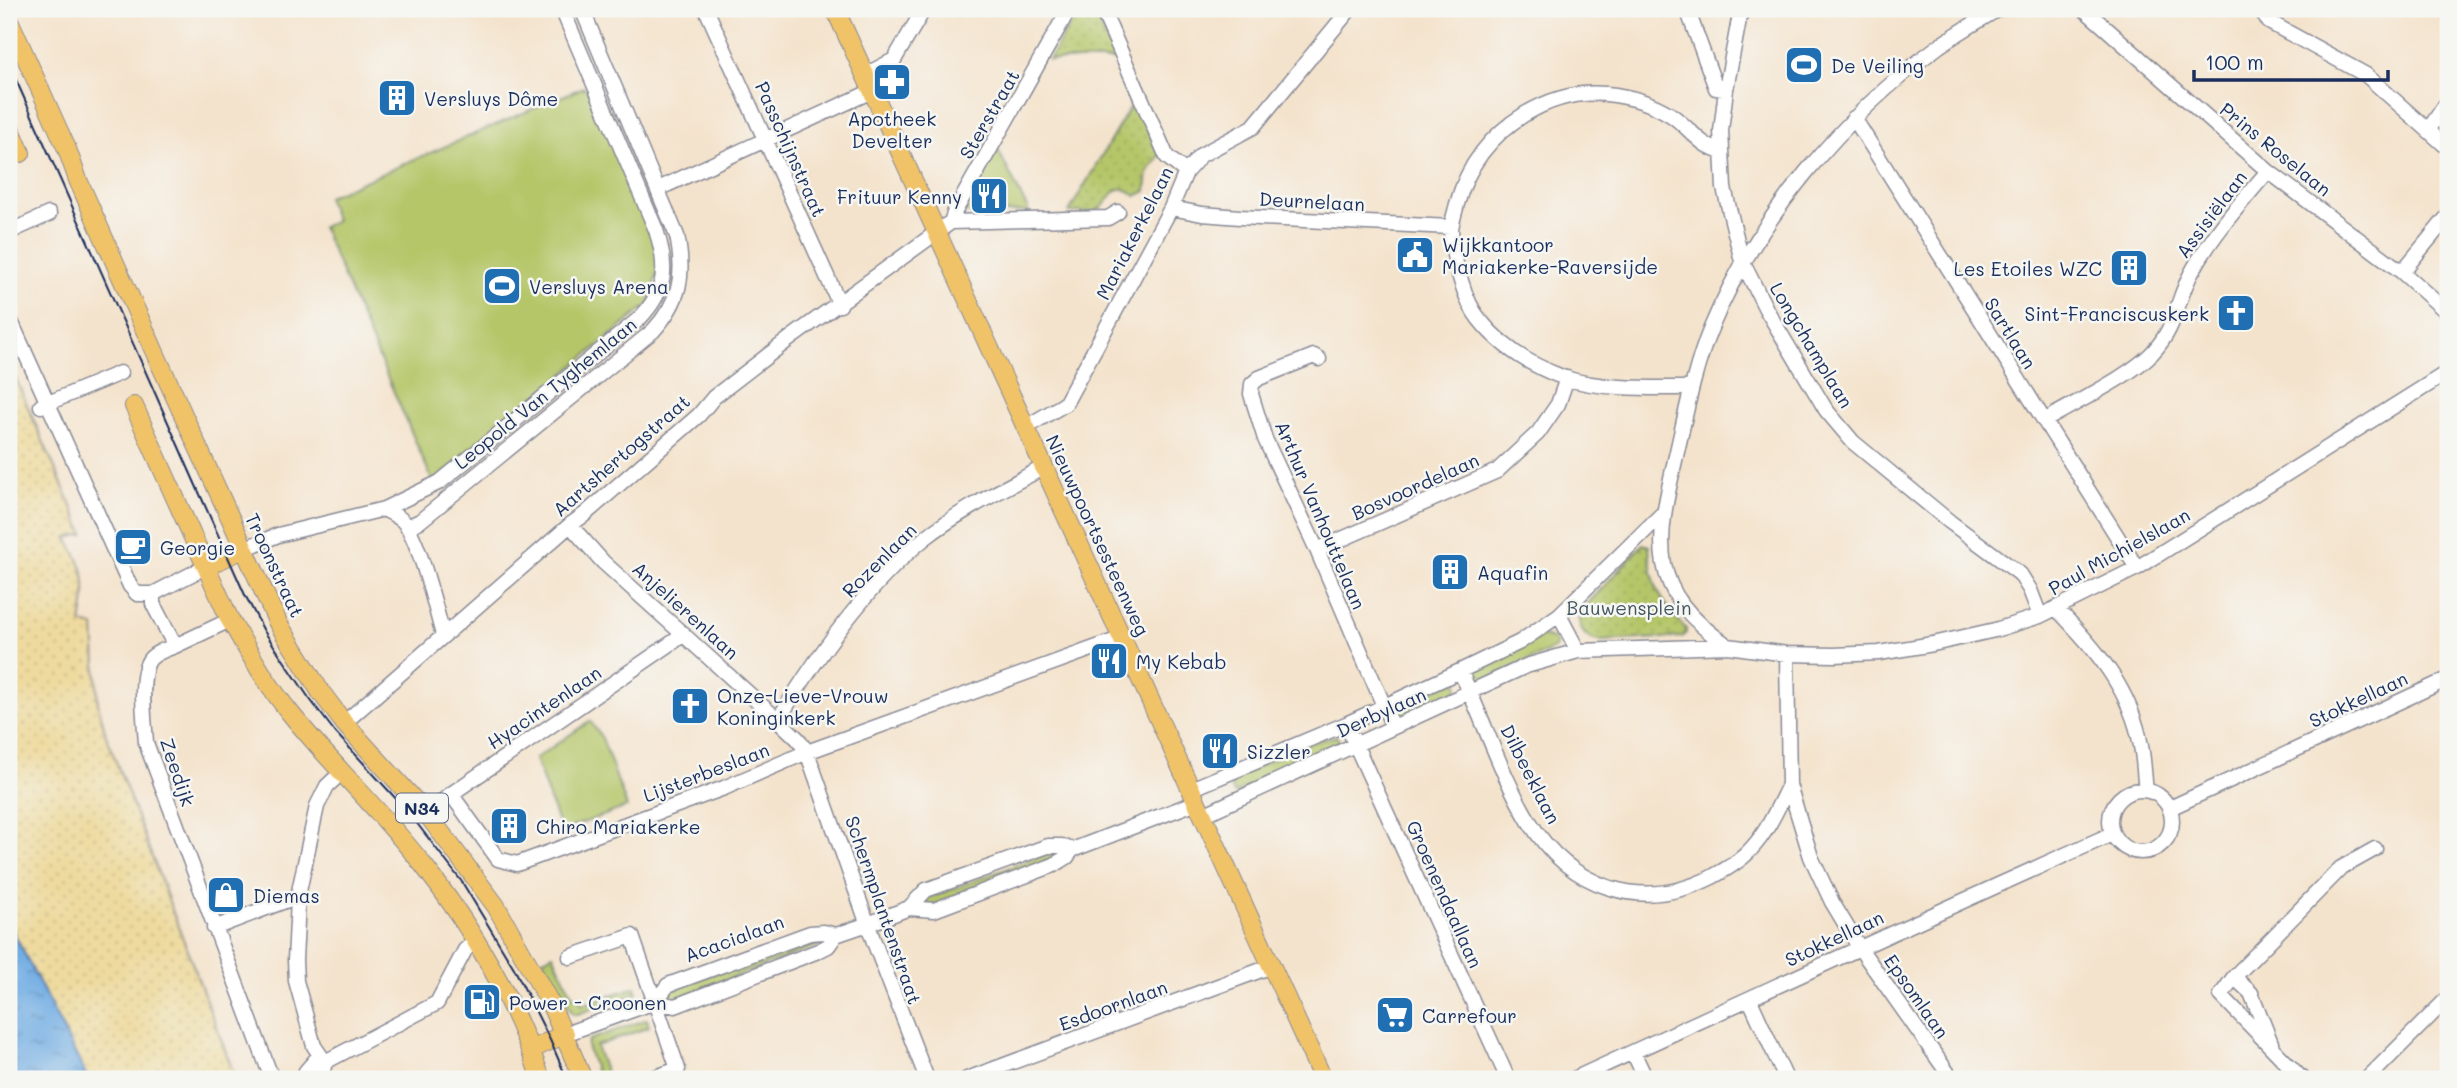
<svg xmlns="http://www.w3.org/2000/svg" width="2457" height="1088" font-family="Mali,sans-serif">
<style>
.grass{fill:#b5c669;stroke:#687a64;stroke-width:2}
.sand{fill:url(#sand-dots);stroke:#84847e;stroke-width:2}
.park{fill:url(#park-dots);stroke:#687a64;stroke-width:2}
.water{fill:url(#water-ripples);stroke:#466ea0;stroke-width:2}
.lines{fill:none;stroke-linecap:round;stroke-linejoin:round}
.minor-casing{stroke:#888995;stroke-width:17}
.major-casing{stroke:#888995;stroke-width:20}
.minor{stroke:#fff;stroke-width:14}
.major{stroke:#f0c369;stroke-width:18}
.tram{stroke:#1b2f5e;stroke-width:2}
.labels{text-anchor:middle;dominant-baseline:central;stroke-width:5;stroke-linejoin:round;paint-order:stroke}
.shield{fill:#f6f6f2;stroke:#5d6b8a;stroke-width:2}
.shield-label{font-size:18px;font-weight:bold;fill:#1b2f5e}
.poi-label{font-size:19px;fill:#1b2f5e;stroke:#f6f6f2;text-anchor:start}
.street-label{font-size:19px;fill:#1b2f5e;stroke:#f6f6f2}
.park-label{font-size:19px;fill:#425561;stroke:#f6f6f2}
</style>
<defs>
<pattern id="sand-dots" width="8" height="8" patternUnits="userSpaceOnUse" patternTransform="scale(1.75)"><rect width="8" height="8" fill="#eeda9e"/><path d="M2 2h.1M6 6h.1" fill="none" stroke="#ccbb8a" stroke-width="1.8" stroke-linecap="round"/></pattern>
<pattern id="park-dots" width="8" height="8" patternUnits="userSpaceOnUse" patternTransform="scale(1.75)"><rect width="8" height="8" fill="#b5c669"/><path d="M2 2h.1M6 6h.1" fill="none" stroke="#9baa5d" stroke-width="1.8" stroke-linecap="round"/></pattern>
<pattern id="water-ripples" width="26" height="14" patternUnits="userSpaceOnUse" patternTransform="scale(1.75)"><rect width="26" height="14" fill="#72ade3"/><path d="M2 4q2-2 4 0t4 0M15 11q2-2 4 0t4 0" fill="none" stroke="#5d8dbb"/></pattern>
</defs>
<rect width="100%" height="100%" fill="#f6f6f2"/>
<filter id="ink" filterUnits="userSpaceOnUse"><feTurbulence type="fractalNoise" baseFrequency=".0143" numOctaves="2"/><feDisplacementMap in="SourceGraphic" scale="14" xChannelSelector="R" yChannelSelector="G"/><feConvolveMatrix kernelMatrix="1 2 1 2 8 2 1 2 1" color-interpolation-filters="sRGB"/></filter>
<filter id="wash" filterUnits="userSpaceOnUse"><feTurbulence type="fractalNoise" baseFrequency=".00686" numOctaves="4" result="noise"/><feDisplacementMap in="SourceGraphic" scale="28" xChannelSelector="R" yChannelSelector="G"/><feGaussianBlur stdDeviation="1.57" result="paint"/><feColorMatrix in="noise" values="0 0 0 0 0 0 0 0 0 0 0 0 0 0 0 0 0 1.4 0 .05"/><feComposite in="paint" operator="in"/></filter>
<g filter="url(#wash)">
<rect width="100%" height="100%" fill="#f4e3cc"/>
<!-- grass -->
<path class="grass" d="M584,87L595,95L661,259L649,304L433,482L322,227L336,221L327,197Z
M997,148L1029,212L963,213L962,211Z
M1543,636L1553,639L1557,644L1554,649L1481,682L1473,678L1475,668Z
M1454,680L1458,683V691L1403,717L1393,712V708Z
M590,721L602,738L627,807L561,831L535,759Z
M1336,736L1339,740L1338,747L1234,794L1229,779L1309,743Z
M1059,851L1062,855L931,906L920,901L1051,852Z
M821,938L824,939L822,944L673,1000L662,995L668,990L809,939Z
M553,954L573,997L579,996L582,1005L635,987L637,993L578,1014H573L543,959Z
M647,1019L649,1027L596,1046L608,1079H598L587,1046L589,1040Z"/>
<!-- sand -->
<path class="sand" d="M9,368L17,382L84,534L67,538C87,574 89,582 81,623L94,626L98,704L106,735L236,1079H88L9,923Z"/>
<!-- park -->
<path class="park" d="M1079,9H1092L1116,60H1049Z
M1134,100L1160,155L1148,172L1146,191L1136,196C1112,176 1112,203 1099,209C1090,214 1078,212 1069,212Z
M1643,544L1649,546C1651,586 1659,599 1686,629V633L1683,637L1600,641C1583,639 1577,627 1581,611Z"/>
<!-- water -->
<path class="water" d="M9,923L88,1079H9Z"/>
</g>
<g filter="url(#ink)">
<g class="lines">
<!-- minor casing -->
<g class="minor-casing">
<path id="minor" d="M706,9L840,305
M1102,9L1167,157L1186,172
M1687,9L1716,88L1726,89
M1741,9L1726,89L1721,131L1724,188L1742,261L1766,309L1826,410L1853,442L1950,522L2020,574L2030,590L2040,616
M2084,9L2268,171L2402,272L2448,313
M2260,9L2269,22L2366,75L2448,148
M865,75L894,60L924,9
M1854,118L2137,568
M2429,129L2448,101
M658,189L872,91
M1171,208L1202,214L1240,217L1451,227
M951,222L1108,218L1118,212
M9,232L49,214
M2402,272L2448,216
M9,317L130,586L137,594H153L207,566
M1319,359L1314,356L1259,378L1252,384L1251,394L1265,439L1317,550L1393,727
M1691,388C1653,388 1602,390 1565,378C1532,366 1501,347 1479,319C1471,309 1465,294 1461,281C1456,264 1451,248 1451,229C1452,221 1455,212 1457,204C1468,164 1491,135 1525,114C1550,99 1577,91 1606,94C1628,96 1652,103 1671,115C1689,127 1700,146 1721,152
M41,406L120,373
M2044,421C2074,403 2131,376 2153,352C2178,325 2176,299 2193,270C2213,234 2241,203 2268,171
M1026,427L1065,404L1171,208L1186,172L1201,155L1253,127L1350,9
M384,509L440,482L639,319C667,290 668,267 656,230L562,9
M1662,514L1559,615L1578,651L1728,646L1787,654L1834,655L1879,653L1933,644L1995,630L2040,616L2137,568L2448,372
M570,525L603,562L778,720L798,739L807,752L874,942L927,1079
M407,527L420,521L436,508L653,331C681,300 685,275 677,236L582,9
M243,549L278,535L384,509C390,513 398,516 403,521C419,538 436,610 443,635
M1317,550L1497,471L1538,433L1558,404L1567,378
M153,594V604L175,646C167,649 156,652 150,659C138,674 145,724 146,743L272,1079
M2057,609C2096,649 2131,690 2141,746C2144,761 2144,776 2146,790
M175,646L230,620
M1728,646C1646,590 1656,543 1676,456C1686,413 1694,369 1711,328C1757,218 1843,116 1939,46C1958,33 1978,21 1998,9
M1787,654L1789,785L1811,857L1832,902L1859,947L1952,1079
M1460,671C1484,720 1501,775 1529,821C1570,888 1641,913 1712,877C1725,870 1741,861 1751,849C1768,831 1778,807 1789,785
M778,720C817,656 867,585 925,538C961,510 1004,489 1044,467
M344,723L570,525L584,515L699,415L714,397L788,340L951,222L955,211L1069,9
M1352,737L1508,1079
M1191,789L1346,724L1460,671L1520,642L1559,615
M2110 821a31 31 0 1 1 62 0a31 31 0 1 1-62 0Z
M451,794L498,859L517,864L724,788L807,752L1122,638
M2170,808L2448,679
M427,814L451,794L676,640L683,633
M1203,815L1526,666L1578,651
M909,908L934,910L1054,865L1067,857L1072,850L1197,802
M214,928L298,896
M570,957L632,936L678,1069L650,1079
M2234,977L2251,993L2271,1043
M1750,1000L1786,1079
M655,1002L668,985L810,933L824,932L836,935L868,924L909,908L926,890L1048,846H1062L1072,850
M565,1034L655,1002L675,1006L818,951L828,946L836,935
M1633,1052L1646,1079
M325,1062L314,1046L296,981L295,960L297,921L298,896L317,806L327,786L342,772
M325,1062L437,1003L465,950L475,941
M303,1079L306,1071L319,1056
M321,1079L325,1062
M967,1079L1272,966
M1574,1079C1753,997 1932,914 2112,834
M2302,1079L2221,995L2234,977L2341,868L2375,849
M2367,1079L2448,998"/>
</g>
<!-- major casing -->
<g class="major-casing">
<path id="major" d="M835,9L1323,1079
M9,20L67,149L78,180L156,355L278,623L320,691L344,723L427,814L496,906L550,1003L583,1079
M9,125L21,153
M134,406L230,620C249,652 267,685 291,714C333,766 382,812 424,866C473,929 515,1003 541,1079
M207,566L243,549
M530,1050L565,1034"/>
</g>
<!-- minor -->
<use href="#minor" class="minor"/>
<!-- major -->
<use href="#major" class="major"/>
<!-- tram -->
<path class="tram" d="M9,64L198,490L245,595L264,631L309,698L335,732L409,813L462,882L514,968L550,1040L567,1079"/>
</g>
</g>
<!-- icons -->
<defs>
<g id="stadium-square" transform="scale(2.0125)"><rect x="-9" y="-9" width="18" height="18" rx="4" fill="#1f6fb2" stroke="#f6f6f2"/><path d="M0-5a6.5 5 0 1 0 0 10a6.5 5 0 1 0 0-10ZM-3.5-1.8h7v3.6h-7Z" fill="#fff"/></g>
<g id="pharmacy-square" transform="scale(2.0125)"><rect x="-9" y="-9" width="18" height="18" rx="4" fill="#1f6fb2" stroke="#f6f6f2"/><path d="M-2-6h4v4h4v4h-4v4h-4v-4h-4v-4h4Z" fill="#fff"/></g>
<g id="building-square" transform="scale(2.0125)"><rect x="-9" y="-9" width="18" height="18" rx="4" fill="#1f6fb2" stroke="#f6f6f2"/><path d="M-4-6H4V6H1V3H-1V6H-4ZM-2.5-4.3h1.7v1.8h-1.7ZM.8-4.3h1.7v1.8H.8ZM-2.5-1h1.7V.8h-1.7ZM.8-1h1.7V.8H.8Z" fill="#fff"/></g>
<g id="restaurant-square" transform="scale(2.0125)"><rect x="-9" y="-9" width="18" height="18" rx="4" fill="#1f6fb2" stroke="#f6f6f2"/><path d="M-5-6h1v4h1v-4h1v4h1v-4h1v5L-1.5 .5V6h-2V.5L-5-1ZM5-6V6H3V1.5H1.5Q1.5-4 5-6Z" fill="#fff"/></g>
<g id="civic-square" transform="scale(2.0125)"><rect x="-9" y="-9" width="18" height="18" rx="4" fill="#1f6fb2" stroke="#f6f6f2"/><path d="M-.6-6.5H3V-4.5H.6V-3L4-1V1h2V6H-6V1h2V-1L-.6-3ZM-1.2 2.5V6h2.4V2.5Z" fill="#fff"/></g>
<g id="church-square" transform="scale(2.0125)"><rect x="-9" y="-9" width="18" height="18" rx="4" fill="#1f6fb2" stroke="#f6f6f2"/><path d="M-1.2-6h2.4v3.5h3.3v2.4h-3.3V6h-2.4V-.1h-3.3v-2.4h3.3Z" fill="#fff"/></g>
<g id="cafe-square" transform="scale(2.0125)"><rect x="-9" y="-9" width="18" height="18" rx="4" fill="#1f6fb2" stroke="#f6f6f2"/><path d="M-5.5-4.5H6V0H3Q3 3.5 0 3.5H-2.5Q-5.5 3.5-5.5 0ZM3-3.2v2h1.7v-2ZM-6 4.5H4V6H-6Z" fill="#fff"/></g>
<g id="shop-square" transform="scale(2.0125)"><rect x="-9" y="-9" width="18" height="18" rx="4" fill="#1f6fb2" stroke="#f6f6f2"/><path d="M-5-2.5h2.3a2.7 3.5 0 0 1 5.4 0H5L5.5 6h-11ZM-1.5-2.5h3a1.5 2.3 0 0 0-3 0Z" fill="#fff"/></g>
<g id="fuel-square" transform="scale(2.0125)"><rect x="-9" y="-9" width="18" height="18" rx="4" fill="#1f6fb2" stroke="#f6f6f2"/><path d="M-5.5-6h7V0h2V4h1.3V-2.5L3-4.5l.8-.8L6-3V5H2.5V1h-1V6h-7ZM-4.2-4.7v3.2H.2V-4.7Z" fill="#fff"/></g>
<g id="supermarket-square" transform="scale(2.0125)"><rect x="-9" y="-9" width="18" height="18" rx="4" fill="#1f6fb2" stroke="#f6f6f2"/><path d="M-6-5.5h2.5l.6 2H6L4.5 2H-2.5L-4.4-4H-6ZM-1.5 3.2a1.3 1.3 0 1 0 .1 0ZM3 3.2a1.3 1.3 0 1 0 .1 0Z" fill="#fff"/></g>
</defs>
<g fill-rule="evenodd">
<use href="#stadium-square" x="1804" y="65"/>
<use href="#pharmacy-square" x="892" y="82"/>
<use href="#building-square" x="397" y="98"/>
<use href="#restaurant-square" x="989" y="196"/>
<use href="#civic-square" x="1415" y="255"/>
<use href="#building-square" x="2129" y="268"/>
<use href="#stadium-square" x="502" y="286"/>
<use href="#church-square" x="2236" y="313"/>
<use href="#cafe-square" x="133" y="547"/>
<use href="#building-square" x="1450" y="572"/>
<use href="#restaurant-square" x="1109" y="661"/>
<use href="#church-square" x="690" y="706"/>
<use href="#restaurant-square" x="1220" y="751"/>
<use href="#building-square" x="509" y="826"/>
<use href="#shop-square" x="226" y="895"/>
<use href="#fuel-square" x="482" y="1002"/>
<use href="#supermarket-square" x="1395" y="1015"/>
</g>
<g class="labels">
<!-- shield labels -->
<rect class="shield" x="396" y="793.5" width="52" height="29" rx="5"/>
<g class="shield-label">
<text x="422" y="808">N34</text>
</g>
<!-- poi labels -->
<g class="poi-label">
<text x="1831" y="65">De Veiling</text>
<text x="424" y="98">Versluys Dôme</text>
<text x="892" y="118" text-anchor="middle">Apotheek<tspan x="892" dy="22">Develter</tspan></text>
<text x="962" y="196" text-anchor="end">Frituur Kenny</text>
<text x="1442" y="244">Wijkkantoor<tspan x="1442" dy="22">Mariakerke-Raversijde</tspan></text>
<text x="2102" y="268" text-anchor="end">Les Etoiles WZC</text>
<text x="529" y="286">Versluys Arena</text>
<text x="2209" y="313" text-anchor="end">Sint-Franciscuskerk</text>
<text x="160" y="547">Georgie</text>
<text x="1477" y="572">Aquafin</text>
<text x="1136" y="661">My Kebab</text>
<text x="717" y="695">Onze-Lieve-Vrouw<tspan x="717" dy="22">Koninginkerk</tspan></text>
<text x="1247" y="751">Sizzler</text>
<text x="536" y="826">Chiro Mariakerke</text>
<text x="253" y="895">Diemas</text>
<text x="509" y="1002">Power - Croonen</text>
<text x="1422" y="1015">Carrefour</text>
</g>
<!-- street labels -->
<g class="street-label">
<text transform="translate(989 114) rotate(-60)">Sterstraat</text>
<text transform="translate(791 149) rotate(66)">Passchijnstraat</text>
<text transform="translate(2276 149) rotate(39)">Prins Roselaan</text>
<text transform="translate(1312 201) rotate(3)">Deurnelaan</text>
<text transform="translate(2211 214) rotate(-53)">Assisiëlaan</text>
<text transform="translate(1134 233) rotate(-63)">Mariakerkelaan</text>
<text transform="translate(2011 333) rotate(58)">Sartlaan</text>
<text transform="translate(1812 345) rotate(59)">Longchamplaan</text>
<text transform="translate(545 393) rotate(-39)">Leopold Van Tyghemlaan</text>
<text transform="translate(621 455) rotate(-41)">Aartshertogstraat</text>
<text transform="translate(1415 486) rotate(-24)">Bosvoordelaan</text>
<text transform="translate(1321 515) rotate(67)">Arthur Vanhouttelaan</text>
<text transform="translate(1098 535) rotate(65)">Nieuwpoortsesteenweg</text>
<text transform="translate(2119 551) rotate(-29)">Paul Michielslaan</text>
<text transform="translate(879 560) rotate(-45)">Rozenlaan</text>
<text transform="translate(275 565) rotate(65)">Troonstraat</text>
<text transform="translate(686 610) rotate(42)">Anjelierenlaan</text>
<text transform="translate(2358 699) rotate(-25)">Stokkellaan</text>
<text transform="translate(544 707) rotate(-34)">Hyacintenlaan</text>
<text transform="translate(1381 712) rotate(-24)">Derbylaan</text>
<text transform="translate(178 772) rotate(71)">Zeedijk</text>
<text transform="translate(706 772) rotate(-21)">Lijsterbeslaan</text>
<text transform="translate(1531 774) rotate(63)">Dilbeeklaan</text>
<text transform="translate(1445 894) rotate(66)">Groenendaallaan</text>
<text transform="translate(884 910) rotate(71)">Schermplantenstraat</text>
<text transform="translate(734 938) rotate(-20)">Acacialaan</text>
<text transform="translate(1834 938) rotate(-25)">Stokkellaan</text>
<text transform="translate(1917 996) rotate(55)">Epsomlaan</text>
<text transform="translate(1113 1005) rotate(-20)">Esdoornlaan</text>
</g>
<!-- park labels -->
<g class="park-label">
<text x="1629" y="607">Bauwensplein</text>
</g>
</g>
<!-- margin -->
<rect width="2457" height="1088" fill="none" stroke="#f6f6f2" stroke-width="35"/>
<!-- scale -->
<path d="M2194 70v10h194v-10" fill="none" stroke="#1b2f5e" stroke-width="3.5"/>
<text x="2205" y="70" font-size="21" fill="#1b2f5e" stroke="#f6f6f2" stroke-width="5" paint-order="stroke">100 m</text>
</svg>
